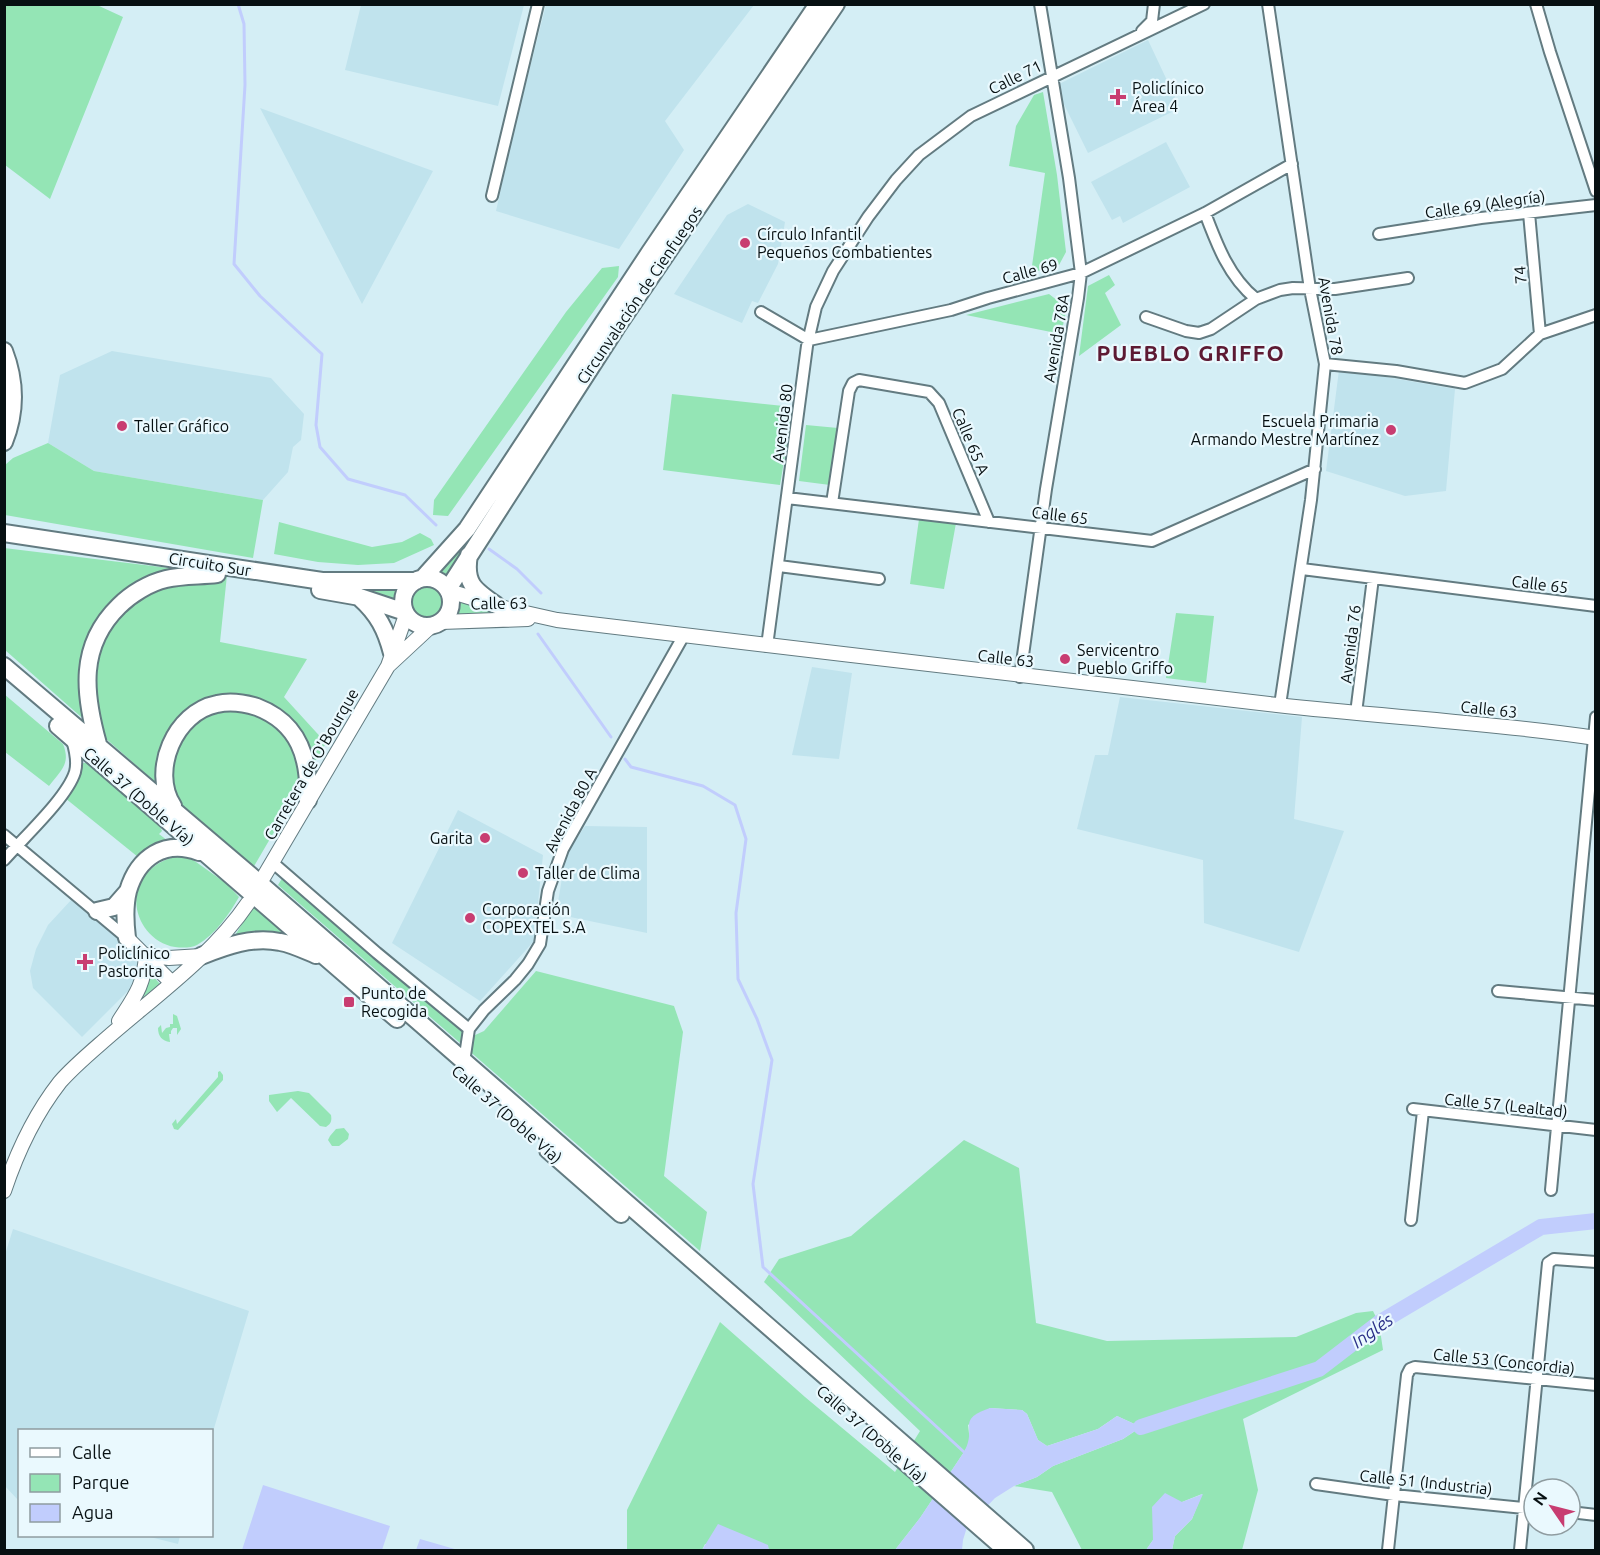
<svg xmlns="http://www.w3.org/2000/svg" width="1600" height="1555" font-family="Ubuntu,sans-serif">
<style>
.built{fill:#c0e3ed}
.green{fill:#94e5b5}
.water{fill:#c1cdfd}
.lines{fill:none;stroke-linecap:round;stroke-linejoin:round}
.stream{stroke:#c1cdfd;stroke-width:3}
.river{stroke:#c1cdfd;stroke-width:16}
.minor-casing{stroke:#637b81;stroke-width:14}
.major-casing{stroke:#637b81;stroke-width:16}
.highway-casing{stroke:#637b81;stroke-width:20}
.minor{stroke:#fff;stroke-width:10}
.major{stroke:#fff;stroke-width:14}
.highway{stroke:#fff;stroke-width:16}
.poi-dot{fill:#c83d71;stroke:#eaf9fe;stroke-width:2}
.labels{text-anchor:middle;dominant-baseline:central;stroke-width:4.5;stroke-linejoin:round;paint-order:stroke}
.street-label{font-size:16px;fill:#071012;stroke:#eaf9fe}
.poi-label{font-size:16px;fill:#071012;stroke:#eaf9fe;text-anchor:start}
.water-label{font-size:18px;font-style:italic;fill:#2b3088;stroke:#eaf9fe}
.district-label{font-size:22px;font-weight:bold;letter-spacing:1.5px;fill:#5d1a33;stroke:#eaf9fe}
</style>
<rect width="100%" height="100%" fill="#d4eef5"/>
<!-- built -->
<path class="built" d="M361,5H524L498,106L345,70Z
M546,5H754L665,121L684,150L619,249L496,211L515,126Z
M1148,40L1180,108L1088,153L1055,86Z
M260,108L433,171L362,304Z
M1166,142L1190,187L1123,223L1120,216L1112,220L1091,182Z
M748,204L785,222L778,264L758,303L752,301L742,323L674,294L727,215Z
M112,351L271,378L304,414L301,440L293,447L288,472L263,500L94,471L48,443L60,375Z
M1339,370H1346L1455,389L1446,491L1405,496L1326,471Z
M812,667L852,673L839,759L792,755Z
M1120,697L1302,717L1294,819L1344,831L1299,952L1204,923L1203,860L1077,829L1095,755H1108Z
M458,810L543,855L534,941L480,1001L392,943Z
M585,826L647,827V933L556,914L566,854Z
M72,899L138,952L135,984L82,1037L33,988L30,971L36,949L48,925Z
M13,1229L249,1311L212,1435V1430H20L19,1500H18L4,1485V1258Z
M146,1536H180L178,1544Z"/>
<!-- green -->
<path class="green" d="M4,5H97L123,17L50,199L5,165Z
M1043,92L1057,175L1066,252L1059,265L1031,273L1045,173L1009,166L1016,126L1034,95Z
M619,266L618,277L448,516L433,515L434,500L566,312L602,268Z
M1109,275L1115,285L1105,293L1121,325L1079,356L1088,286Z
M1049,294L1058,301L1066,312L1061,334L966,315Z
M672,394L793,407L780,485L663,470Z
M806,425L838,428L830,485L799,481Z
M48,443L94,471L263,500L253,558L5,515V465L13,458Z
M494,497L451,579L434,572Z
M919,519L956,523L944,589L910,584Z
M279,522L372,547L402,542L420,533L431,539L434,545L394,563L358,565L318,562L274,554Z
M4,548L227,575L220,642L307,659L284,697L326,743L253,868L5,650Z
M409 602a18 18 0 1 1 36 0a18 18 0 1 1-36 0Z
M401,586L395,599L396,606L339,589Z
M459,597L504,613L456,617Z
M1176,613L1214,616L1206,683L1166,678Z
M4,694L63,744C71,764 61,770 49,786L5,752Z
M89,762L156,817L162,831L159,834L168,841L159,843L138,857L65,798L79,764Z
M174,857H189L227,884L239,897C229,914 216,934 197,945C191,948 182,948 175,947C140,941 122,896 150,870C157,863 165,860 174,857Z
M284,875L473,1036L484,1031L536,971L674,1006L683,1032L664,1176L707,1212L700,1251L278,885Z
M253,906L290,937H234Z
M151,974L160,984L138,1001L146,989Z
M173,1014L177,1016L181,1029L177,1035V1028H173L171,1031V1034H169L170,1042C162,1041 158,1036 158,1028L161,1025L162,1033L166,1028L170,1027V1024H173Z
M220,1071L223,1075V1080L178,1130L174,1129L172,1124L176,1119L177,1124L218,1077V1072Z
M298,1091L309,1093L331,1115C332,1121 331,1124 326,1127L320,1126L291,1098L277,1112L269,1101V1095Z
M344,1128L349,1134L348,1139L339,1146H332L328,1140L330,1136L336,1129Z
M964,1140L1019,1168L1036,1323L1107,1341L1296,1337L1356,1313L1373,1311L1379,1323L1383,1350L1243,1419L1258,1490L1242,1550H1172L1175,1536L1192,1519L1202,1494L1182,1502L1153,1507V1540L1146,1550H1082L1052,1492L1014,1486L1037,1477L1053,1466L1123,1439L1141,1427L1117,1416L1098,1429L1047,1446L1038,1440L1027,1414L1022,1410L990,1408L968,1425L970,1442L964,1452L920,1518L895,1550H769L767,1545L705,1544L702,1550H627V1510L720,1322L805,1397L895,1472L920,1431L764,1282L779,1259L851,1236Z"/>
<!-- water -->
<path class="water" d="M990,1408L1022,1410L1027,1414L1038,1440L1047,1446L1098,1429L1117,1416L1141,1427L1123,1439L1053,1466L1037,1477L1014,1486L995,1498L967,1527L963,1540L962,1550H895L920,1518L964,1452C978,1427 955,1420 990,1408Z
M263,1485L390,1526L382,1550H242Z
M1165,1493L1182,1502L1203,1494L1192,1519L1175,1536L1172,1550H1146L1153,1540L1152,1507Z
M718,1524L768,1545L769,1550H702Z
M420,1539L458,1550H416Z"/>
<g class="lines">
<!-- stream -->
<path class="stream" d="M238,4L244,24L245,85L234,264L260,296L322,354L316,425L320,447L348,479L405,495L436,525
M489,549L517,569L541,593
M538,634L611,737
M625,759L631,767L703,786L735,805L746,839L736,913L738,979L757,1019L772,1060L753,1184L763,1267L964,1452"/>
<!-- river -->
<path class="river" d="M1141,1427L1319,1369L1379,1323L1541,1227L1596,1221"/>
<!-- minor casing -->
<g class="minor-casing">
<path id="minor" d="M1268,4L1310,289L1325,364L1311,500L1280,705
M1536,4L1550,52L1596,191
M1142,31L1152,21L1154,4
M492,196L538,4
M1205,213C1217,245 1229,277 1256,299
M1529,213L1540,334
M1379,234L1481,218L1596,205
M761,312L809,340L951,310L988,298L1081,273L1205,213L1292,164
M1146,317L1186,331L1199,333L1211,329L1256,299L1280,290L1293,288L1335,289L1408,278
M1325,364L1396,371L1465,383L1502,369L1540,334L1596,315
M787,498L1152,541L1315,469
M832,503L849,391L853,383L859,380L929,392L939,403L989,522
M779,566L879,579
M1302,569L1596,606
M767,646L807,346L816,307L833,271L868,217L896,180L919,155L971,116L1204,4
M1020,677L1046,489L1078,298L1081,273L1069,178L1040,4
M1356,713L1373,578
M4,835L127,938
M4,860C23,838 67,798 75,772C78,761 75,750 72,740
M272,862L377,953L469,1029
M1498,991L1596,1000
M464,1062L469,1029L484,1010L515,980L528,964L540,944L548,891L563,849L684,635
M1413,1109L1596,1130
M1551,1190L1596,717
M1411,1220L1423,1111
M1316,1484L1394,1495L1534,1509
M1570,1512L1596,1515
M1388,1550L1407,1375L1410,1369L1415,1367L1596,1385
M1520,1550L1548,1263L1554,1259L1596,1262"/>
</g>
<!-- major casing -->
<g class="major-casing">
<path id="major" d="M449,591L508,609L557,620C797,648 1037,678 1277,705C1383,717 1490,722 1596,738
M441,622L528,619
M389,665L431,626
M263,878L388,666L406,615
M127,938L171,982
M146,955L169,958L201,956
M119,1021C135,996 144,986 146,955
M4,1191C17,1152 35,1114 60,1082C74,1066 91,1052 107,1038C154,997 213,955 248,903"/>
</g>
<!-- highway casing -->
<g class="highway-casing">
<path id="highway" d="M4,351C16,382 16,412 4,442
M4,533L322,581H416
M469,555C464,583 474,590 496,605
M403 602a24 24 0 1 1 48 0a24 24 0 1 1-48 0Z
M423,578L467,529L650,252L818,4
M448,589L616,328L836,4
M320,590L360,597L405,612
M360,598C378,614 386,630 392,653
M4,666L249,874L1025,1550
M58,726L397,1019
M98,744C84,694 78,646 119,606C131,594 149,583 166,579C182,575 201,576 217,574
M173,806C150,771 175,712 217,704C230,701 244,703 257,707C299,723 310,758 308,800
M97,911L114,907L128,891
M127,938C125,922 124,907 128,891C138,857 165,839 199,852
M201,956C226,946 253,936 280,942C292,944 304,950 316,955
M548,1150L621,1214
M896,1454L1006,1550"/>
</g>
<!-- minor -->
<use href="#minor" class="minor"/>
<!-- major -->
<use href="#major" class="major"/>
<!-- highway -->
<use href="#highway" class="highway"/>
</g>
<!-- markers -->
<g class="poi-dot">
<path d="M1115 88h6v6h6v6h-6v6h-6v-6h-6v-6h6z"/>
<circle cx="745" cy="243" r="6"/>
<circle cx="122" cy="426" r="6"/>
<circle cx="1391" cy="430" r="6"/>
<circle cx="1065" cy="659" r="6"/>
<circle cx="485" cy="838" r="6"/>
<circle cx="523" cy="873" r="6"/>
<circle cx="470" cy="918" r="6"/>
<path d="M82 953h6v6h6v6h-6v6h-6v-6h-6v-6h6z"/>
<rect x="343" y="996" width="12" height="12" rx="3"/>
</g>
<g class="labels">
<!-- street labels -->
<g class="street-label">
<text transform="translate(1015 77) rotate(-26)">Calle 71</text>
<text transform="translate(1485 204) rotate(-8)">Calle 69 (Alegría)</text>
<text transform="translate(1030 271) rotate(-15)">Calle 69</text>
<text transform="translate(1520 275) rotate(-95)">74</text>
<text transform="translate(639 295) rotate(-56)">Circunvalación de Cienfuegos</text>
<text transform="translate(1331 316) rotate(80)">Avenida 78</text>
<text transform="translate(1056 338) rotate(-80)">Avenida 78A</text>
<text transform="translate(782 423) rotate(-83)">Avenida 80</text>
<text transform="translate(971 441) rotate(67)">Calle 65 A</text>
<text transform="translate(1060 515) rotate(7)">Calle 65</text>
<text transform="translate(210 564) rotate(9)">Circuito Sur</text>
<text transform="translate(1540 584) rotate(7)">Calle 65</text>
<text transform="translate(499 603) rotate(-1)">Calle 63</text>
<text transform="translate(1350 644) rotate(-83)">Avenida 76</text>
<text transform="translate(1006 658) rotate(7)">Calle 63</text>
<text transform="translate(1489 709) rotate(6)">Calle 63</text>
<text transform="translate(311 764) rotate(-60)">Carretera de O'Bourque</text>
<text transform="translate(139 796) rotate(41)">Calle 37 (Doble Vía)</text>
<text transform="translate(570 810) rotate(-62)">Avenida 80 A</text>
<text transform="translate(1506 1105) rotate(6)">Calle 57 (Lealtad)</text>
<text transform="translate(507 1114) rotate(41)">Calle 37 (Doble Vía)</text>
<text transform="translate(1504 1361) rotate(6)">Calle 53 (Concordia)</text>
<text transform="translate(872 1434) rotate(41)">Calle 37 (Doble Vía)</text>
<text transform="translate(1426 1482) rotate(6)">Calle 51 (Industria)</text>
</g>
<!-- poi labels -->
<g class="poi-label">
<text x="1132" y="88">Policlínico<tspan x="1132" dy="18">Área 4</tspan></text>
<text x="757" y="234">Círculo Infantil<tspan x="757" dy="18">Pequeños Combatientes</tspan></text>
<text x="1379" y="421" text-anchor="end">Escuela Primaria<tspan x="1379" dy="18">Armando Mestre Martínez</tspan></text>
<text x="134" y="426">Taller Gráfico</text>
<text x="1077" y="650">Servicentro<tspan x="1077" dy="18">Pueblo Griffo</tspan></text>
<text x="473" y="838" text-anchor="end">Garita</text>
<text x="535" y="873">Taller de Clima</text>
<text x="482" y="909">Corporación<tspan x="482" dy="18">COPEXTEL S.A</tspan></text>
<text x="98" y="953">Policlínico<tspan x="98" dy="18">Pastorita</tspan></text>
<text x="361" y="993">Punto de<tspan x="361" dy="18">Recogida</tspan></text>
</g>
<!-- water labels -->
<g class="water-label">
<text transform="translate(1372 1330) rotate(-35)">Inglés</text>
</g>
<!-- district labels -->
<g class="district-label">
<text x="1191" y="352">PUEBLO GRIFFO</text>
</g>
</g>
<!-- border -->
<rect width="1600" height="1555" fill="none" stroke="#071012" stroke-width="12"/>
<!-- legend -->
<rect x="18" y="1429" width="195" height="108" fill="#eaf9fe" stroke="#8f9ca0" stroke-width="1.5"/>
<rect x="30" y="1448" width="30" height="9" fill="#ffffff" stroke="#8f9ca0" stroke-width="1.5"/>
<text x="72" y="1459" font-size="18" fill="#071012">Calle</text>
<rect x="30" y="1474" width="30" height="18" fill="#94e5b5" stroke="#8f9ca0" stroke-width="1.5"/>
<text x="72" y="1489" font-size="18" fill="#071012">Parque</text>
<rect x="30" y="1504" width="30" height="18" fill="#c1cdfd" stroke="#8f9ca0" stroke-width="1.5"/>
<text x="72" y="1519" font-size="18" fill="#071012">Agua</text>
<!-- north arrow -->
<g transform="translate(1552 1507) rotate(305)"><circle r="28" fill="#eaf9fe" stroke="#8f9ca0" stroke-width="1.5"/>
<path d="M0-4.5L10 22L0 15L-10 22Z" fill="#c83d71"/>
<text y="-9" font-size="16" font-weight="bold" text-anchor="middle" fill="#071012">N</text>
</g>
</svg>
